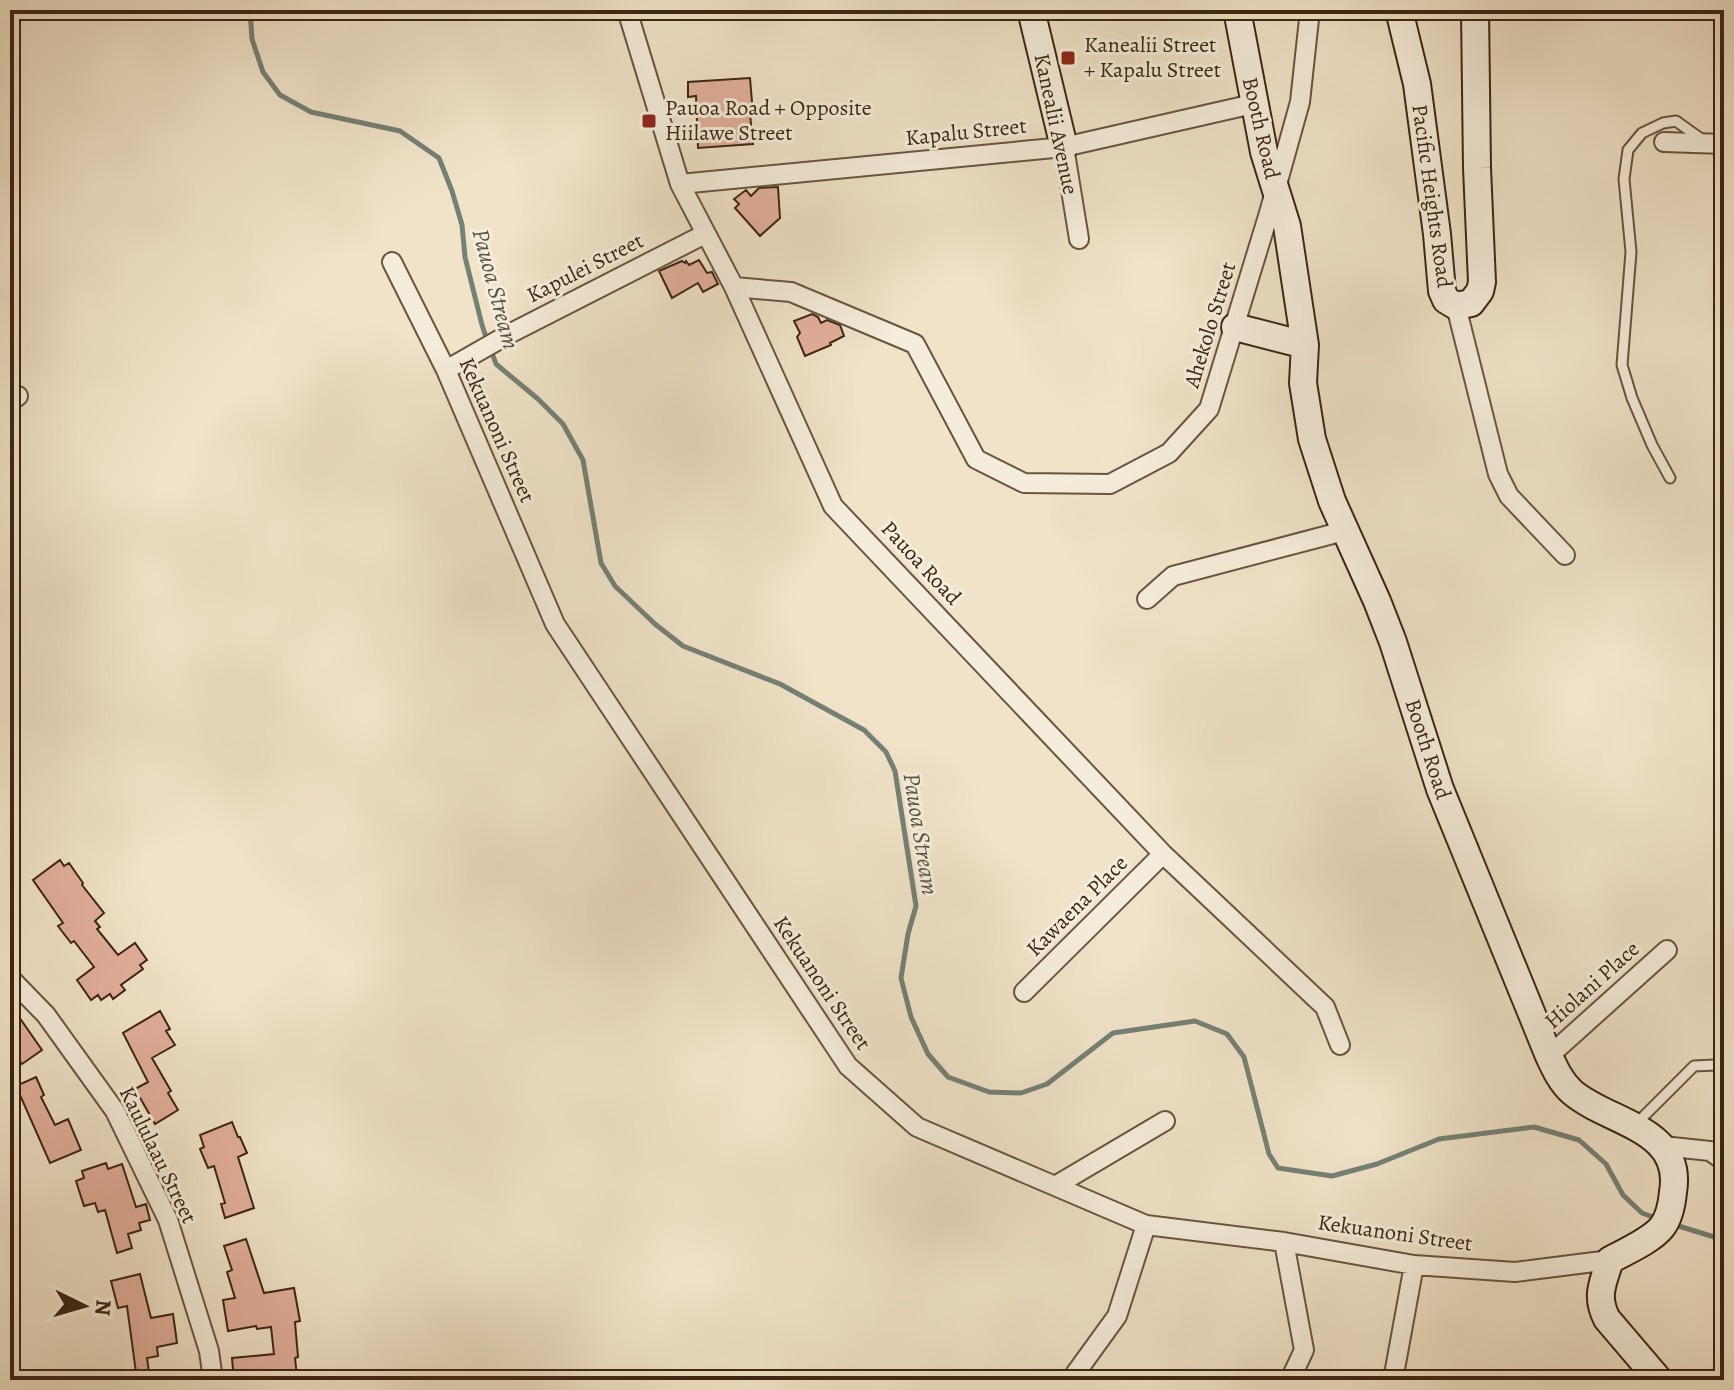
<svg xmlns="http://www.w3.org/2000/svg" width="1734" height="1390" font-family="Alegreya,serif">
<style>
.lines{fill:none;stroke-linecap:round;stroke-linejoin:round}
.stream{stroke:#748175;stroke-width:5}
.building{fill:#e2af9c;stroke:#3b2613;stroke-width:2}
.lane-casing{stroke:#685540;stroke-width:13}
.street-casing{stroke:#685540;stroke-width:22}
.secondary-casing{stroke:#3b2613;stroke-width:30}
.lane{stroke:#f5eddb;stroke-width:9}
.street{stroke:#f5eddb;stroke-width:18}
.secondary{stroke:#f5eddb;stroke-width:26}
.poi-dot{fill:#8f2418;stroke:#f5eddb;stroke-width:3}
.labels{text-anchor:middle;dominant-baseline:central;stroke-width:6;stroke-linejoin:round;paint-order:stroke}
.poi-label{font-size:22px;fill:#3b2613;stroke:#f5eddb;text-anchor:start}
.street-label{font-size:22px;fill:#3b2613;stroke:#f5eddb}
.water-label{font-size:24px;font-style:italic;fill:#585444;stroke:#f5eddb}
</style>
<rect width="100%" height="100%" fill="#f0e3c8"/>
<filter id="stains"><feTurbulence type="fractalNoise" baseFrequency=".0025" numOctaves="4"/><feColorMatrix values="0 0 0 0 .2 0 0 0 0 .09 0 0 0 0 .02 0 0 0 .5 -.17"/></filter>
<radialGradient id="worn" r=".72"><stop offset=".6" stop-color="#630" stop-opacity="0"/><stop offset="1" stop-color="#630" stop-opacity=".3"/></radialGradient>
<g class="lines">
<!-- stream -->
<path class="stream" d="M250,10L252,39L263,72L280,95L311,112L400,131L439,158L452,191L462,225L465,257L482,325L487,340
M491,350L496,364L538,399L563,424L583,460L601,563L615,586L655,624L683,646L780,684L864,730L886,752L895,771L916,906L908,934L901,978L911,1017L928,1054L948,1077L989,1092L1021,1093L1047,1084L1113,1033L1195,1021L1227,1034L1244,1057L1269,1154L1278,1168L1332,1176L1377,1164L1439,1139L1534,1127L1579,1140L1606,1164L1623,1195L1642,1213L1658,1219
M1672,1224L1724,1240"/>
</g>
<!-- building -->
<path class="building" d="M750,78L753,114H750L753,144L698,148L696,96L688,97V82Z
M778,187L780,218L760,236L735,208L739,204L734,199L746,190L751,196L759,188Z
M699,260L707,273L712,272L718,284L703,292L698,283L672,298L659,271L682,261L685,263L686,261L689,265Z
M812,314L818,317L821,323L827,320L840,325L844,336L830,343L831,345L805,356L797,337L800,333L794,321Z
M60,860L64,866L69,863L83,883L82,885L104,913L95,921L100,927L97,929L118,955L135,943L147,960L140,965L143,969L121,985L125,990L113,999L110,994L101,1000L98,995L91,1000L77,980L94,967L74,941L71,943L58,926L63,923L33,880Z
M10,1004L42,1050L22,1064L10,1048Z
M160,1011L170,1029L166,1031L175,1045L152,1058L171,1091L168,1093L178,1110L155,1124L135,1089L148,1082L123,1033Z
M36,1077L44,1095L41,1097L55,1125L68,1119L81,1150L50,1163L16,1086Z
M232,1122L238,1137H240L247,1153L238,1157L254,1208L225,1218L221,1204L225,1203L214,1166L208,1168L200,1149L204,1147L200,1135Z
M106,1163L108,1169L122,1164L136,1207L146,1204L150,1220L139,1223L141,1230L128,1234L132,1248L117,1253L105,1210L98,1212L95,1203L84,1206L76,1181L84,1178L82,1171Z
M246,1239L264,1293L294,1288L300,1321L295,1322L298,1357L295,1358L297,1377L264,1380H234L232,1358L274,1354L271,1327L257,1329L256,1326L228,1331L223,1300L235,1298L227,1272L232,1270L224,1246Z
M140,1274L151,1318L173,1314L177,1343L157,1347L158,1356L147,1358L150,1380H137L127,1306L118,1308L111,1281Z"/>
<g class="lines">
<!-- lane casing -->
<g class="lane-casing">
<path id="lane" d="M1670,478L1652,445L1632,398L1622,365L1631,252L1624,179L1628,150L1642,133L1663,123L1676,121L1704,141
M1636,1124L1694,1066L1715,1065L1724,1071"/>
</g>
<!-- street casing -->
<g class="street-casing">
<path id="street" d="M627,10L680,184L734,287L833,506L1163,854L1325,1007L1340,1045
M1664,142L1724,144
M1064,147L1079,239
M680,184L1064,147L1253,104
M392,262L446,370L555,624L848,1066L917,1127L1146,1225L1284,1242L1414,1265L1515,1272L1610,1260
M734,287L791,292L915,344L976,459L1024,483L1110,484L1169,453L1209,409L1269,213L1300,102L1310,10
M1456,306L1498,474L1509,496L1565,555
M446,370L509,334L705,234
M10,402L18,396
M1147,599L1173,576L1344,531
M10,978L46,1015L115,1111L168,1220L209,1351L213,1380
M1024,992L1163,854
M1549,1056L1667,950
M1663,1146L1710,1151L1724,1161
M1055,1186L1165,1121
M1284,1242L1304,1350L1290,1380
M1075,1374L1117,1316L1146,1225
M1393,1380L1414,1265"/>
</g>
<!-- secondary casing -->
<g class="secondary-casing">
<path id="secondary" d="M1031,10L1064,147
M1237,10L1264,152L1287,226L1305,345L1303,383L1312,439L1332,501L1377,601L1393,642L1440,789L1549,1056C1555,1069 1561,1082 1572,1092C1608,1123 1684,1128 1673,1192C1672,1203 1669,1218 1662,1227C1652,1240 1625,1252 1610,1260C1603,1283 1595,1296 1607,1319L1659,1380
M1399,10L1417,84L1437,234L1442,291L1446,300L1456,306L1471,303L1480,291L1482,282L1477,168L1475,10
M1235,327L1305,345"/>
</g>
<!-- lane -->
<use href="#lane" class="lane"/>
<!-- street -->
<use href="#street" class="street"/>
<!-- secondary -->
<use href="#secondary" class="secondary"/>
</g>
<!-- markers -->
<g class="poi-dot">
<rect x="1060" y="50" width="16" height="16" rx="4"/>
<rect x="641" y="113" width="16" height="16" rx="4"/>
</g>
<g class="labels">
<!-- poi labels -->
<g class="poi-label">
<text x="1084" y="45">Kanealii Street<tspan x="1084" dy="25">+ Kapalu Street</tspan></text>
<text x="665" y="108">Pauoa Road + Opposite<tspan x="665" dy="25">Hiilawe Street</tspan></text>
</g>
<!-- street labels -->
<g class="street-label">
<text transform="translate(1056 124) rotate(78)">Kanealii Avenue</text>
<text transform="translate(1261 128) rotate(77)">Booth Road</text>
<text transform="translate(966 132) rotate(-6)">Kapalu Street</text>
<text transform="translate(1432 196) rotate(82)">Pacific Heights Road</text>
<text transform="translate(585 268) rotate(-27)">Kapulei Street</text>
<text transform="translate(1210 325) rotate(-73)">Ahekolo Street</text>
<text transform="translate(497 430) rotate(66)">Kekuanoni Street</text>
<text transform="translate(921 563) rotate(47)">Pauoa Road</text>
<text transform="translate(1428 749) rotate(72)">Booth Road</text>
<text transform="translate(1077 906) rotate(-45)">Kawaena Place</text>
<text transform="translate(822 983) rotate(56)">Kekuanoni Street</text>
<text transform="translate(1592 985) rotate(-42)">Hiolani Place</text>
<text transform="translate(158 1155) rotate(64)">Kaululaau Street</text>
<text transform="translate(1395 1233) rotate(8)">Kekuanoni Street</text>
</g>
<!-- water labels -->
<g class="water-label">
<text transform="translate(496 289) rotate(75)">Pauoa Stream</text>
<text transform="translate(921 834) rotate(81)">Pauoa Stream</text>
</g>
</g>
<!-- margin -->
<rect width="1734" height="1390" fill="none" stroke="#f0e3c8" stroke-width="40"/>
<rect x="12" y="12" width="1710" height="1366" fill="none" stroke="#3b2613" stroke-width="4"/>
<rect x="20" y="20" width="1694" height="1350" fill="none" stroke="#3b2613" stroke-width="2"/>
<!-- north arrow -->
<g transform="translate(84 1306) rotate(95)" stroke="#f5eddb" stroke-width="6" paint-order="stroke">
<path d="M0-6L14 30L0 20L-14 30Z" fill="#3b2613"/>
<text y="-12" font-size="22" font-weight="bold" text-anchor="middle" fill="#3b2613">N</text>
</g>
<rect width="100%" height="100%" filter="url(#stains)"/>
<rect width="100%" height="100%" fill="url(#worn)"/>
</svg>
